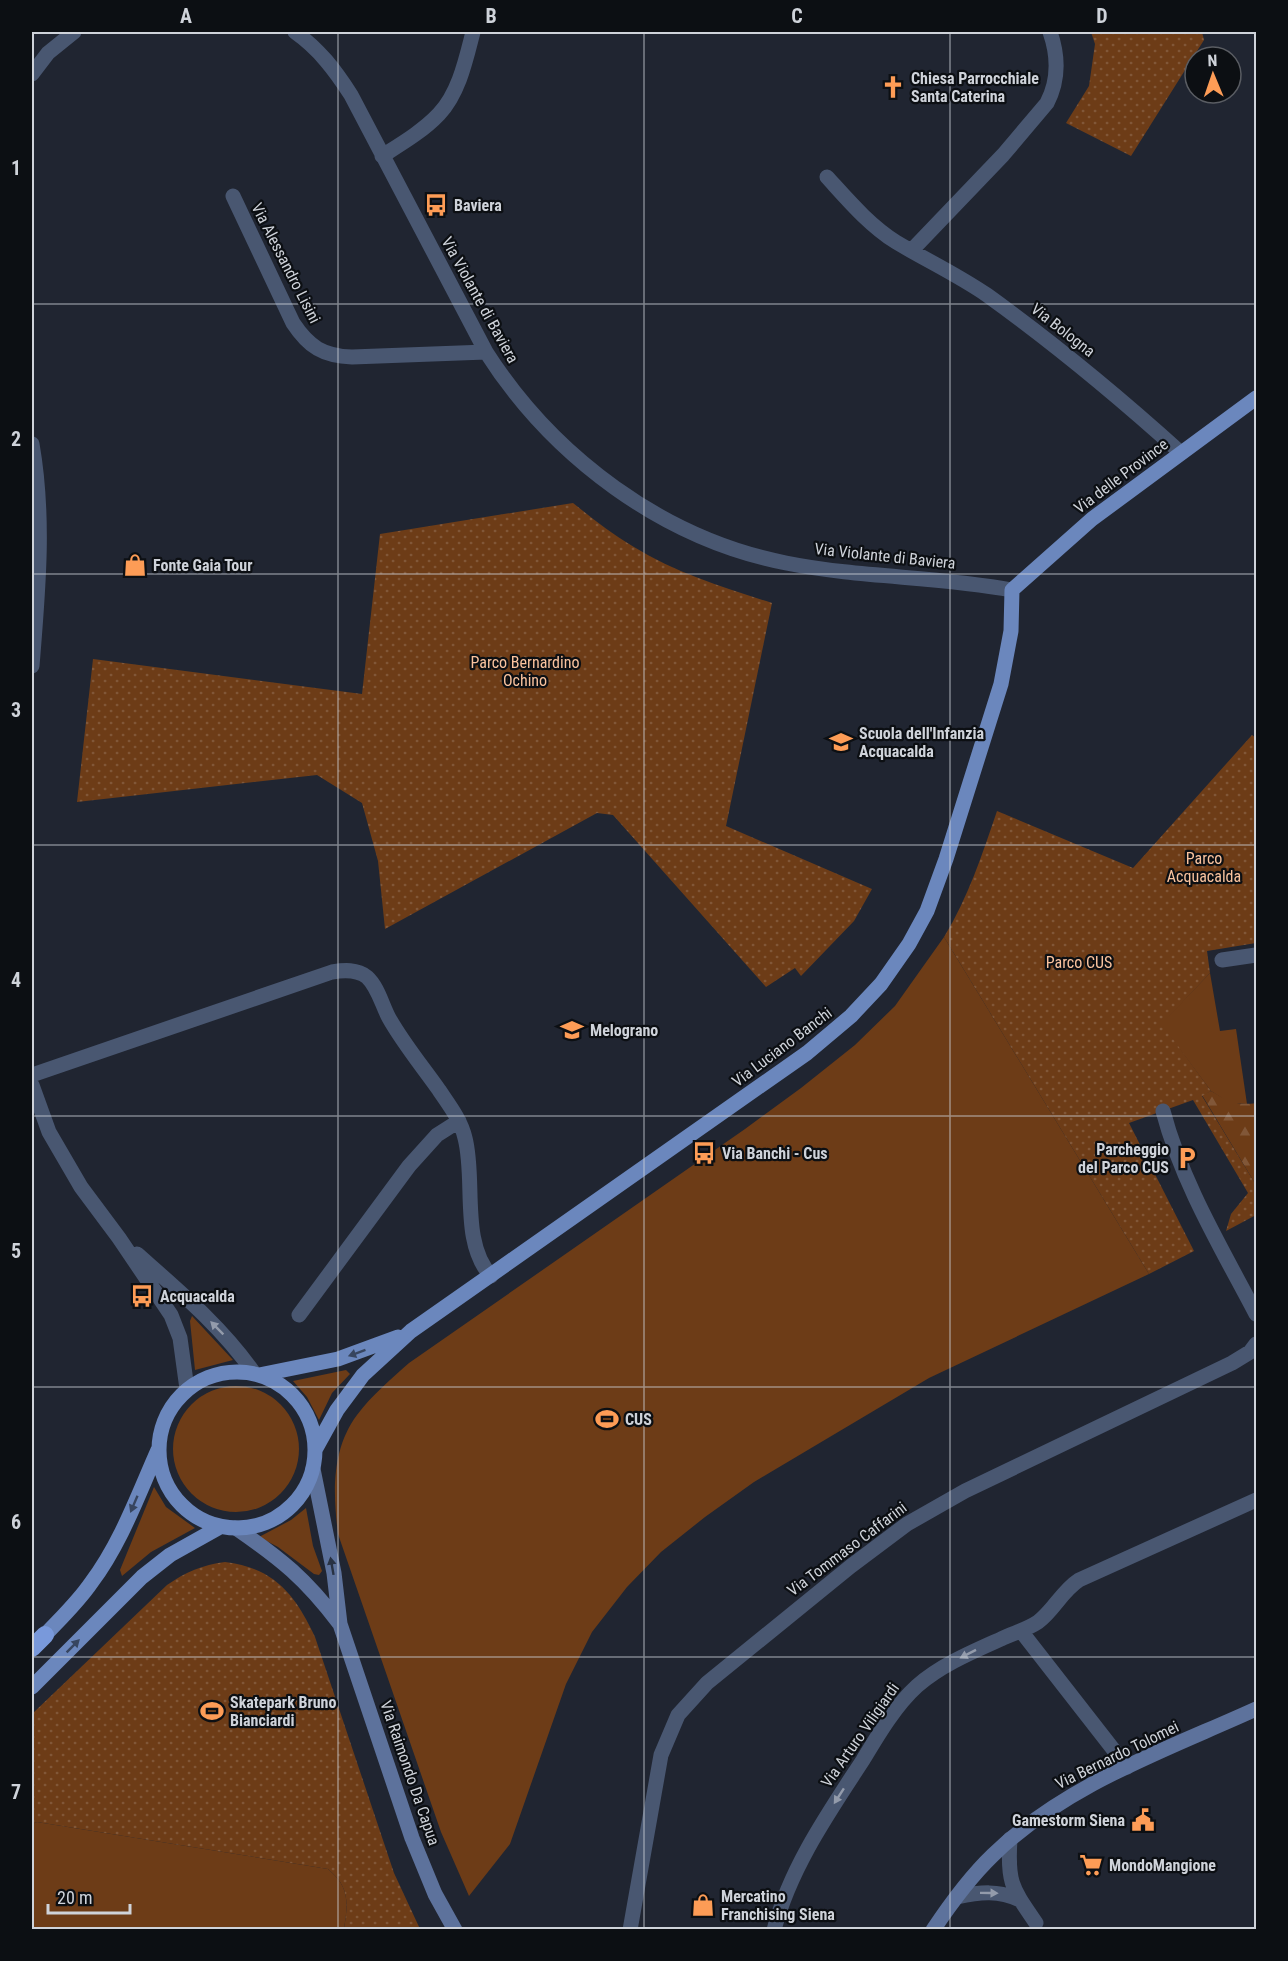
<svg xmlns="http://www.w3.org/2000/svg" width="1288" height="1961" font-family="'Roboto Condensed',sans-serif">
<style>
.green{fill:#6d3c17}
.forest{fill:url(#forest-firs)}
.park{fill:url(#park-dots)}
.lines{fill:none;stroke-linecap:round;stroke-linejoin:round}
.street{stroke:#495771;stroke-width:15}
.secondary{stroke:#5d729c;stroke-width:15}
.primary{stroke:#6b87bd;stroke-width:15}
.highway{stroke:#7999db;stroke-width:18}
.oneway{fill:#939bab}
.oneway2{fill:#37455f}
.oneway3{fill:#283243}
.grid{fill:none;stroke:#cfd3da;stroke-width:1.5;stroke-opacity:0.55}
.labels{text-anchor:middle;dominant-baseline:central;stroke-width:4.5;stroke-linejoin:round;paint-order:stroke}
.poi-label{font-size:16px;font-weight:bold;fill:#cfd3da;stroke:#0c0f13;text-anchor:start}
.street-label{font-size:16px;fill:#cfd3da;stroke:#0c0f13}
.park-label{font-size:16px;fill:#fac39e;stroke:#0c0f13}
.neatline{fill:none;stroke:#cfd3da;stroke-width:2}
.grid-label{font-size:20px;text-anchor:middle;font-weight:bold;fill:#cfd3da}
</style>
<defs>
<pattern id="forest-firs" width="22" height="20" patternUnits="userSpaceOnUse" patternTransform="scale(1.5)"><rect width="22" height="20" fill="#6d3c17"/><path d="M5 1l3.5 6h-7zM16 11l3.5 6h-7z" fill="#815738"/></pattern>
<pattern id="park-dots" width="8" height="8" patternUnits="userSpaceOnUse" patternTransform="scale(1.5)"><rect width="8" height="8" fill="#6d3c17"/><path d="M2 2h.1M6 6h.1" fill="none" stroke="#815738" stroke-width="1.8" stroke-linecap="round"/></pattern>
</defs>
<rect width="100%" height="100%" fill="#202531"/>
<!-- green -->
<path class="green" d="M944,937L1149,1274L929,1378L754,1482L705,1517L661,1552L627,1587L592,1632L566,1684L510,1844L469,1896L441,1832L338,1534C333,1494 331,1450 357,1415C371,1396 391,1379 409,1363L745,1129L801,1088L855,1045L895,1006Z
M1210,973L1220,1031L1236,1029L1247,1104L1230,1103L1211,1091L1161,1024Z
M192,1316L233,1360L195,1370L190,1321Z
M346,1370L350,1374L332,1393L319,1420L307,1397L293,1381Z
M173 1449a63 63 0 1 1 126 0a63 63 0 1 1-126 0Z
M154,1487L166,1507L195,1528L151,1552L122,1576L120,1570Z
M306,1508L313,1546L322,1571L319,1575L314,1574L278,1547L259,1537L291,1520Z
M37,1822L328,1869C350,1887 348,1903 344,1929H32V1824Z"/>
<!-- forest -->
<path class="forest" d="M1211,1091C1228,1101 1236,1106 1256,1103V1185L1202,1095Z"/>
<!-- park -->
<path class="park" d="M1091,32H1202L1204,40L1131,156L1066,123L1089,86L1095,44Z
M573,503C593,519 612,534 634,547C676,573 725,588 772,603L726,826L872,889L854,921L801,976L795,968L766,987L613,815L597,813L385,929L378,861L362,803L317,775L77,802L93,659L362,694L380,534Z
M1252,735L1256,738V943L1207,951L1210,973L1162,1024L1211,1091L1202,1096L1256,1185V1215L1226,1231L1231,1214L1248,1193L1193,1100L1129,1123L1194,1251L1149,1274L944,937C968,898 982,855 997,811L1133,868Z
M225,1562C274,1568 295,1594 315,1637L394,1873L420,1929H344C348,1903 350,1887 328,1869L37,1822L32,1824V1714L167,1585C186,1572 202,1565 225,1562Z"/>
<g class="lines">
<!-- street -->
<path class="street" d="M295,32C319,49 335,70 351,95L486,352C553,457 663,539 786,563C861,578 937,576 1012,590
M32,74L48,53L74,32
M382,156C401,144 423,131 439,114C459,93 466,59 473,32
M827,177C848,200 869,225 896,242C926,260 958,275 987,295C1055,344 1119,397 1181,453
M233,196L293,323C309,347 323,356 352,357L486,352
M912,250L1003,155L1047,103C1059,80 1058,55 1050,32
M32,444C45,518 38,592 32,666
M1222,960L1256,955
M32,1075L332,972C344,970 357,969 367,977C378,987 382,1005 389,1018C403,1043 422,1066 439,1090C449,1105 461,1120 465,1138C476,1180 460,1242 491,1276
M32,1085L49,1132L81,1187L119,1238L171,1315L180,1338L187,1389
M1163,1111C1182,1183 1222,1249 1256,1314
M137,1254C179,1291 222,1327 254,1373
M299,1315L409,1166L437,1135L459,1121
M1021,1631L1127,1767
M1010,1839C1007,1883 1012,1888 1036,1923
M957,1897C980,1892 999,1890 1020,1900
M630,1930L661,1755L678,1715L707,1683L851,1566L907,1524L965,1491L1232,1363L1250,1352L1256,1344
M774,1930C790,1868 829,1812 863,1760C878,1735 895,1706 917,1686C941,1665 972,1652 1001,1639C1013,1633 1026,1630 1038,1622C1054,1610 1062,1591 1079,1580L1256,1500"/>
<!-- secondary -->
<path class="secondary" d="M313,1469L334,1573L340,1624L412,1838L435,1894L455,1930
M236,1528C281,1559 306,1579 339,1623
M933,1930C951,1903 970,1877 993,1855C1066,1784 1166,1750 1256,1709"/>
<!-- primary -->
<path class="primary" d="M159 1450a78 78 0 1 1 156 0a78 78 0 1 1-156 0Z
M259,1375L338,1359L398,1337
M316,1448L337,1410L363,1375L411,1331L807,1053L851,1016L881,984L909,944L927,911L946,859L1001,684L1011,631L1012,590L1092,519L1256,398
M45,1635C61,1618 78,1602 91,1583C121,1543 138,1495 158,1450
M32,1687L142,1577L170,1555L220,1527"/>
<!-- highway -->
<path class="highway" d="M32,1648L45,1635"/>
</g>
<!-- one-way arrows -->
<defs><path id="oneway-solid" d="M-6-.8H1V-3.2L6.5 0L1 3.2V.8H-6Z" transform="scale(1.5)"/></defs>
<g class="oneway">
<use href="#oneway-solid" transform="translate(217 1328) rotate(-135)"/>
<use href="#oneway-solid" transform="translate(968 1654) rotate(153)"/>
<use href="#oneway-solid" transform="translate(839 1796) rotate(123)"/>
<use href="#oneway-solid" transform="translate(989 1893) rotate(1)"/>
</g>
<g class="oneway2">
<use href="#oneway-solid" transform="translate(357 1353) rotate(160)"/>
<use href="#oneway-solid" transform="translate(134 1504) rotate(113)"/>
<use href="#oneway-solid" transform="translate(73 1646) rotate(-45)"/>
</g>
<use class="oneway3" href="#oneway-solid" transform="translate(332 1566) rotate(-100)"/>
<!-- grid -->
<path class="grid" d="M338,32V1930M644,32V1930M950,32V1930M32,304H1256M32,574H1256M32,845H1256M32,1116H1256M32,1387H1256M32,1657H1256"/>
<!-- icons -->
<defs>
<g id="church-bare" transform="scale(1.8)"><path d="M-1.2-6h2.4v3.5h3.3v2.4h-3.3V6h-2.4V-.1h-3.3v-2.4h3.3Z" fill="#fd9c56" stroke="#0c0f13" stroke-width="2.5" paint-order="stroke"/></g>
<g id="bus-bare" transform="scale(1.8)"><path d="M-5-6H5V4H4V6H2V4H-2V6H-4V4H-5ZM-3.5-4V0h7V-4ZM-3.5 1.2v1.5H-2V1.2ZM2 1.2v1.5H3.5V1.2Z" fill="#fd9c56" stroke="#0c0f13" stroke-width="2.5" paint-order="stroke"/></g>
<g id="shop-bare" transform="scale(1.8)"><path d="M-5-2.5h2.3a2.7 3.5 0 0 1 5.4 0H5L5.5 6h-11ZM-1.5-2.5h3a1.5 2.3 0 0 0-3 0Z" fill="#fd9c56" stroke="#0c0f13" stroke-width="2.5" paint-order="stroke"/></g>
<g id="school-bare" transform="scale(1.8)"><path d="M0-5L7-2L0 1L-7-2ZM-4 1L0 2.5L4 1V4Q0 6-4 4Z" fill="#fd9c56" stroke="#0c0f13" stroke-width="2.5" paint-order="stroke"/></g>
<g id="parking-bare" transform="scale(1.8)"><path d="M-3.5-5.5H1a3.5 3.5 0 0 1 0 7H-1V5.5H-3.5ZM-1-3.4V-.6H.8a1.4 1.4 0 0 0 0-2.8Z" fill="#fd9c56" stroke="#0c0f13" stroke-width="2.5" paint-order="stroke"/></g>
<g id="stadium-bare" transform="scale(1.8)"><path d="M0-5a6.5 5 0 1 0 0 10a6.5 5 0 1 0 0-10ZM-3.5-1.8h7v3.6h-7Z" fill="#fd9c56" stroke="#0c0f13" stroke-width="2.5" paint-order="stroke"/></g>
<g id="civic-bare" transform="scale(1.8)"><path d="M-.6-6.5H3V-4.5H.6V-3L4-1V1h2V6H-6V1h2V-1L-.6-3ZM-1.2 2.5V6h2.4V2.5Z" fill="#fd9c56" stroke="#0c0f13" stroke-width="2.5" paint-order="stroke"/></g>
<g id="supermarket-bare" transform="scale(1.8)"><path d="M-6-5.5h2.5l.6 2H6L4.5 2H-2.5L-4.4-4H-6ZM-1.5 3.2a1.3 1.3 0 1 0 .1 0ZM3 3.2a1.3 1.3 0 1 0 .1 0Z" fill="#fd9c56" stroke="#0c0f13" stroke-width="2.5" paint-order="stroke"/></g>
</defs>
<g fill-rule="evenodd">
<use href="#church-bare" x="893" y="87"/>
<use href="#bus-bare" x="436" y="205"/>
<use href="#shop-bare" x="135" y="565"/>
<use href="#school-bare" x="841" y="742"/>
<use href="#school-bare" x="572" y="1030"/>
<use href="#bus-bare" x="704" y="1153"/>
<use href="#parking-bare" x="1187" y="1158"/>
<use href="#bus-bare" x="142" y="1296"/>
<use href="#stadium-bare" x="607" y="1419"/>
<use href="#stadium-bare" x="212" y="1711"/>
<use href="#civic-bare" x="1143" y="1820"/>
<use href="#supermarket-bare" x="1091" y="1865"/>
<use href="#shop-bare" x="703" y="1905"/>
</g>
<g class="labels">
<!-- poi labels -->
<g class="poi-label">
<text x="911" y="78">Chiesa Parrocchiale<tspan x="911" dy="18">Santa Caterina</tspan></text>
<text x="454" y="205">Baviera</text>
<text x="153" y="565">Fonte Gaia Tour</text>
<text x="859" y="733">Scuola dell'Infanzia<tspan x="859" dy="18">Acquacalda</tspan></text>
<text x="590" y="1030">Melograno</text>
<text x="1169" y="1149" text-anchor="end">Parcheggio<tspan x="1169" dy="18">del Parco CUS</tspan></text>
<text x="722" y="1153">Via Banchi - Cus</text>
<text x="160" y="1296">Acquacalda</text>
<text x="625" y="1419">CUS</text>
<text x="230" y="1702">Skatepark Bruno<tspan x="230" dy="18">Bianciardi</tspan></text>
<text x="1125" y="1820" text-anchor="end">Gamestorm Siena</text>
<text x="1109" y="1865">MondoMangione</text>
<text x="721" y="1896">Mercatino<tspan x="721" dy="18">Franchising Siena</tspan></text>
</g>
<!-- street labels -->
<g class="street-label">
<text transform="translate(286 263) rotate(63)">Via Alessandro Lisini</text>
<text transform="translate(480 300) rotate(61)">Via Violante di Baviera</text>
<text transform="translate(1063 330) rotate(38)">Via Bologna</text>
<text transform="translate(1121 476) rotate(-37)">Via delle Province</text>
<text transform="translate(885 556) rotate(6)">Via Violante di Baviera</text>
<text transform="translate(782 1047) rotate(-37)">Via Luciano Banchi</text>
<text transform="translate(847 1549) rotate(-37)">Via Tommaso Caffarini</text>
<text transform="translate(860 1735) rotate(-55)">Via Arturo Viligiardi</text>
<text transform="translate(1117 1755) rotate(-26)">Via Bernardo Tolomei</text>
<text transform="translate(410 1773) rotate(71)">Via Raimondo Da Capua</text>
</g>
<!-- park labels -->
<g class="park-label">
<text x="525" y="662">Parco Bernardino<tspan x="525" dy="18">Ochino</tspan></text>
<text x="1204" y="858">Parco<tspan x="1204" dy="18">Acquacalda</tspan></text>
<text x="1079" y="962">Parco CUS</text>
</g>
</g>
<!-- border -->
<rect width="1288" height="1961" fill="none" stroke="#0c0f13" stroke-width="66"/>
<!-- north arrow -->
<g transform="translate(1213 75) rotate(358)"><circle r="28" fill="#0c0f13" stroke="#5a5d63" stroke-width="1.5"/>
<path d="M0-4.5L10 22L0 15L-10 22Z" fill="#fd9c56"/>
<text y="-9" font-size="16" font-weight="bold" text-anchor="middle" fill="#cfd3da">N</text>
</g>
<!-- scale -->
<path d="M48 1904v9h82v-9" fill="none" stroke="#cfd3da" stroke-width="3"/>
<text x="57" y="1904" font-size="18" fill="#cfd3da" stroke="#0c0f13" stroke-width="4.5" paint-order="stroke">20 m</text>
<rect x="33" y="33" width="1222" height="1895" class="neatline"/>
<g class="grid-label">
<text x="186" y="23">A</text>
<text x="491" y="23">B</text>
<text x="797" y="23">C</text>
<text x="1102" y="23">D</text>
<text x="16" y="175">1</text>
<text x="16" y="446">2</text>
<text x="16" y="717">3</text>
<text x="16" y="987">4</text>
<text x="16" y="1258">5</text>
<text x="16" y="1529">6</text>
<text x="16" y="1799">7</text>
</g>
</svg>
